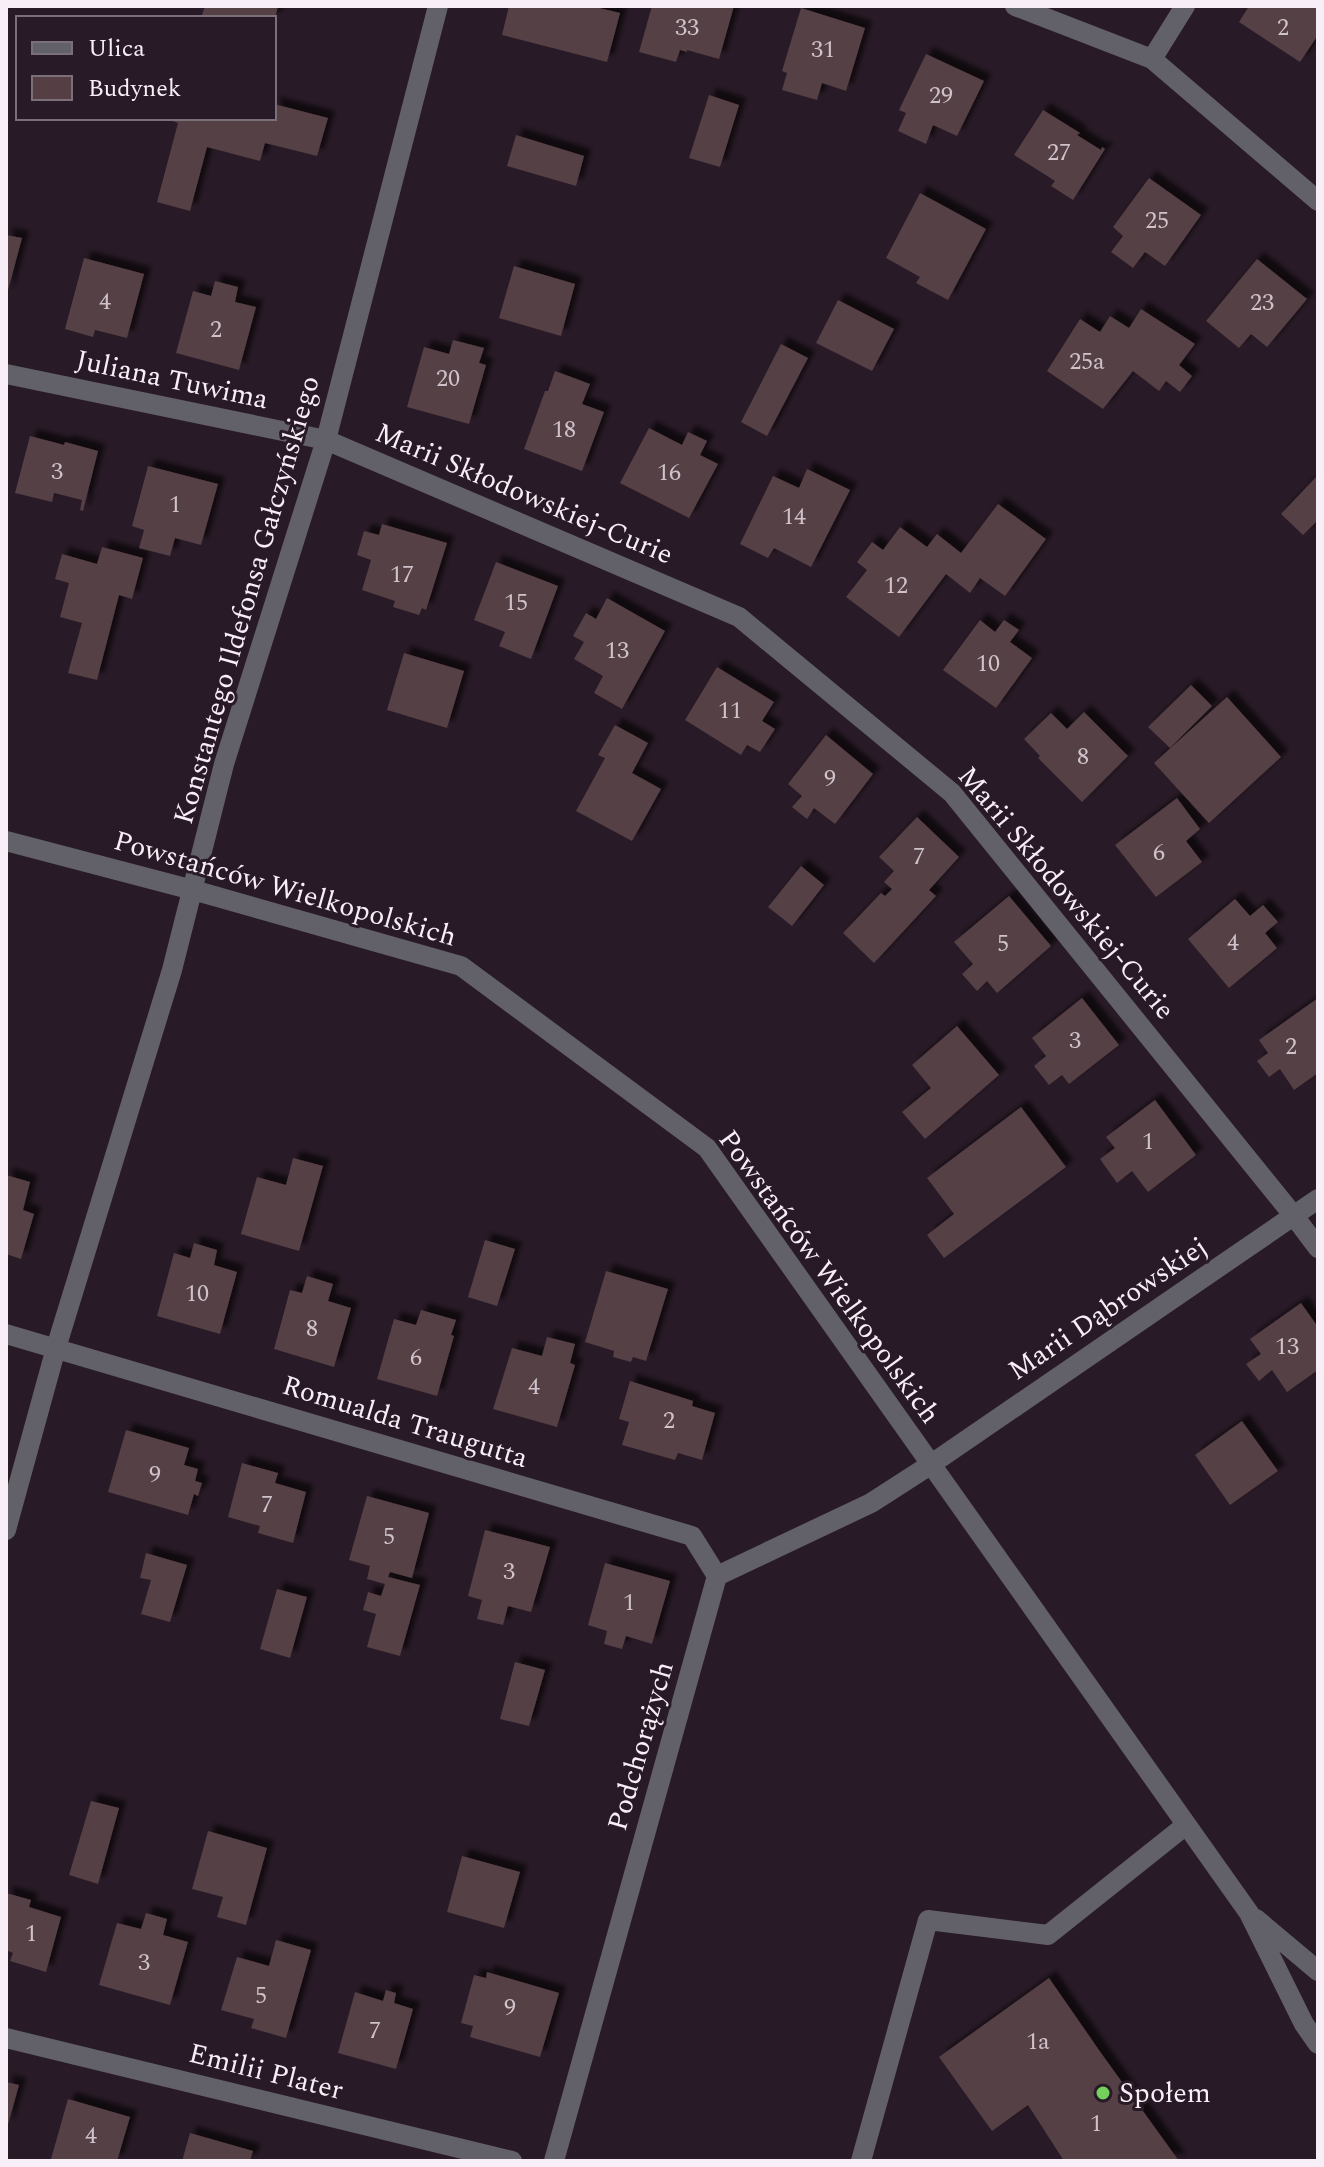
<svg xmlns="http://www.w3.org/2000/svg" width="1324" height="2167" font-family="Spectral,serif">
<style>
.building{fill:#553f44;filter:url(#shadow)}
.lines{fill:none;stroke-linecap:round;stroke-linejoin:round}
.lane{stroke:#626069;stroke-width:20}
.street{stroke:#626069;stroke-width:20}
.poi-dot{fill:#74d25c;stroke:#281a26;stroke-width:3}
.labels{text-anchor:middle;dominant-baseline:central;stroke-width:6;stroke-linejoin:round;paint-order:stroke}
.number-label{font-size:24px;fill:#cfc2ca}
.street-label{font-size:28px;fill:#f8eef7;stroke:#281a26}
.poi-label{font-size:28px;fill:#f8eef7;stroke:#281a26;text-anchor:start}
</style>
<defs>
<filter id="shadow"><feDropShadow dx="7" dy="-7" stdDeviation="2" flood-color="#0009"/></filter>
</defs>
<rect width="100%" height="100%" fill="#281a26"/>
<!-- building -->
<path class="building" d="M205,6H278L275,18H201Z
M509,6H591L620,13L607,62L502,35Z
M652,6H734L719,59L687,50V52L680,50L676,62L639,52Z
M1249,6H1318V35L1300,62L1239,22Z
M801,8L865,28L846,91L822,83L817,100L782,90L787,73L782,71Z
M926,54L984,81L957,136L933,125L926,144L898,131L906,113L899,110Z
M709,95L739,105L720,167L689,158Z
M274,104L328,118L317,156L265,143L260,161L207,147L190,211L157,202L178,123L164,118H274Z
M1043,110L1080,133L1077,135L1101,150L1102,147L1105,149L1073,200L1051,186L1055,181L1014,155Z
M516,135L584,156L576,186L507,166Z
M1149,178L1201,215L1165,266L1145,252L1133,268L1111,252L1123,236L1113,227Z
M920,193L986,229L948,300L916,283L920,277L886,258Z
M6,235L22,238L7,294H6Z
M84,258L144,274L127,338L95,330L93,337L65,329Z
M1257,259L1307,299L1267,347L1251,334L1239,348L1206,321Z
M514,266L575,284L561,336L499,318Z
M215,281L238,287L235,302L256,307L239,370L176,353L193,291L211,296Z
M838,300L894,329L872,371L816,343Z
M1141,309L1195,344L1179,365L1192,376L1180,392L1166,381L1159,391L1133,371L1103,409L1047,371L1080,319L1100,332L1110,316L1129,328Z
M453,340L484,348L479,363L486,365L469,424L407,407L424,347L449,354Z
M781,344L808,358L767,436L741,422Z
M555,371L590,384L582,404L604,412L582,471L524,449L545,391H548Z
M649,428L682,445L688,432L707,441L700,455L718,464L689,518L620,483Z
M30,436L64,445L65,442L98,451L83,511L80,510L82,500L54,493L52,502L15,493Z
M148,466L218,484L201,545L175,538L170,556L139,548L144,530L132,526Z
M807,469L850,490L811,567L774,548L768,558L740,544L773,476L799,488Z
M1318,475V524L1316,522L1303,535L1281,514Z
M998,504L1046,539L1005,596L980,578L970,593L946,574L899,637L846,597L867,570L857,562L872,542L883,550L900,527L927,547L937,534L961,553Z
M382,524L447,543L426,610L422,608L419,615L393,607L395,601L362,590L371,560L357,555L364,531L379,535Z
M102,547L143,558L132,599L119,595L97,680L68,673L82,623L60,617L69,583L55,579L62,554L97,564Z
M496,562L558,586L531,659L499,646L505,632L474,620Z
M607,598L665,631L622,709L594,693L603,676L574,659L584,642L573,636L586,613L596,619Z
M980,620L995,632L1004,620L1019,630L1010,642L1032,658L996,708L943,670Z
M404,653L464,671L447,728L387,710Z
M717,667L774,702L762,721L775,729L760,752L747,745L741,755L685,720Z
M1191,685L1212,706L1170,748L1148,727Z
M1227,697L1281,757L1209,823L1154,763Z
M1084,712L1128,756L1082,802L1038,758L1040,756L1024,739L1051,713L1067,729Z
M615,725L648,743L632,773L661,789L632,841L576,811L605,758L598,755Z
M826,735L873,774L835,824L814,808L807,819L792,807L802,796L788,784Z
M1177,798L1200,829L1186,841L1202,862L1156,897L1115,845Z
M917,817L959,857L929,890L936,896L874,963L843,933L881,893L885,896L892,889L884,882L894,871L879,857Z
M801,866L824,885L792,926L768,907Z
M1009,896L1051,946L997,993L987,981L977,991L962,974L973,964L954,942Z
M1235,899L1250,916L1263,905L1278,922L1265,933L1277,948L1229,988L1188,939Z
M1082,998L1119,1045L1069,1084L1062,1075L1049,1085L1034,1066L1046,1056L1032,1038Z
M1318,998V1073L1294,1090L1280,1069L1269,1077L1257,1061L1268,1053L1259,1040Z
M957,1026L999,1075L925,1139L902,1112L931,1088L912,1065Z
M1155,1100L1196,1155L1148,1192L1132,1171L1117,1183L1100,1159L1115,1148L1106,1137Z
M1021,1107L1066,1167L944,1258L927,1235L954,1214L927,1178Z
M293,1158L323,1166L299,1251L241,1234L257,1177L286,1185Z
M6,1175L30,1182L23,1210L34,1214L21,1259L6,1254Z
M485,1240L515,1249L497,1306L468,1297Z
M194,1243L217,1250L214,1265L237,1272L220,1334L157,1316L174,1253L190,1258Z
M606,1271L668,1289L646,1361L633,1357L631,1362L613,1357L614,1351L585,1342Z
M307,1276L333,1284L328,1301L351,1308L334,1367L274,1349L290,1290L302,1293Z
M1301,1303L1318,1327V1370L1287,1392L1272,1370L1259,1381L1246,1364L1261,1354L1250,1339Z
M421,1310L456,1320L451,1335L454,1336L437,1396L377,1379L394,1319L416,1325Z
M547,1337L575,1344L570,1363L575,1365L557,1427L493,1409L512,1348L542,1356Z
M630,1381L693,1401L692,1406L715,1413L702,1460L678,1453L675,1460L622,1445L629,1422L619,1419Z
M1242,1421L1278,1471L1230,1505L1195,1455Z
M126,1430L189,1448L184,1465L198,1469L195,1481L202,1483L198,1496L194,1494L188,1515L108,1492Z
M242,1463L278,1473L275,1483L306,1492L293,1543L258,1533L260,1526L228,1517Z
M367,1496L429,1513L412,1578L390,1572L388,1577L420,1585L400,1656L367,1647L376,1614L363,1610L368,1592L381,1596L385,1584L367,1579L370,1566L349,1560Z
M485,1530L550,1547L531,1612L508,1606L503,1625L477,1619L482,1600L468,1596Z
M146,1553L187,1565L170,1622L141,1614L151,1580L140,1578Z
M605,1563L670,1581L652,1644L626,1636L622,1649L604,1644L607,1631L588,1625Z
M277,1589L307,1597L290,1658L260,1649Z
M515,1662L545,1670L529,1726L500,1719Z
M91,1801L119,1808L98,1884L69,1875Z
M208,1831L267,1848L246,1925L217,1917L223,1897L192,1889Z
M462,1856L520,1872L504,1928L447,1912Z
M6,1893L31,1900L29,1907L61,1917L46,1972L10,1961L13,1953L6,1950Z
M146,1913L167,1919L163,1935L188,1942L170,2005L99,1985L117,1923L141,1929Z
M276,1940L311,1950L286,2038L251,2028L254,2019L221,2010L237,1957L269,1966Z
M487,1972L559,1993L540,2057L470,2037L473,2026L461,2023L474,1975L486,1978Z
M1049,1978L1101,2053L1179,2161H1064L1028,2105L992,2131L939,2057Z
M386,1990L396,1993L394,2003L413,2009L396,2069L338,2053L355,1992L383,2001Z
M6,2082L19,2085L7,2128L6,2127Z
M68,2099L130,2117L117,2161H57L51,2159Z
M190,2133L253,2151L250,2161H182Z"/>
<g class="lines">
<!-- lane -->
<path class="lane" d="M861,2161L928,1920L1048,1935L1186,1825"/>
<!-- street -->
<path class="street" d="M1015,6L1152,59L1318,201
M1152,59L1185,6
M6,374L326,440L739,617L952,793L1294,1216L1318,1248
M6,841L193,890L461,966L707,1148L1249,1913L1304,2024L1318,2044
M6,1334L692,1536L717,1576
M6,1530L56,1348L172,970L224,764L326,440L438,6
M1256,1919L1318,1971
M6,2038L512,2161
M554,2161L717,1576L871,1503L930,1465L1318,1199"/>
</g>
<!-- markers -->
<circle class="poi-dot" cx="1103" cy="2093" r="8"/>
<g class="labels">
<!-- number labels -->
<g class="number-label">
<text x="687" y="28">33</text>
<text x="1283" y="28">2</text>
<text x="823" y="50">31</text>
<text x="941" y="96">29</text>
<text x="1059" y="153">27</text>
<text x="1157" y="221">25</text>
<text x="105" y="302">4</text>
<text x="1262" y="303">23</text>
<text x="216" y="330">2</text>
<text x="1087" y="362">25a</text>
<text x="448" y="379">20</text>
<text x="564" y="430">18</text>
<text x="57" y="472">3</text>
<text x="669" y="473">16</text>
<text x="175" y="505">1</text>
<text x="794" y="517">14</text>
<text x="402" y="575">17</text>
<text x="896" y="586">12</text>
<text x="516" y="603">15</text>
<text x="617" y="651">13</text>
<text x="988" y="664">10</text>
<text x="730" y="711">11</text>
<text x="1083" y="757">8</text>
<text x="830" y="779">9</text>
<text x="1159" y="853">6</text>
<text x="919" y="857">7</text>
<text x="1233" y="943">4</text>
<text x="1003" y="944">5</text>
<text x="1075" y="1041">3</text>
<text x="1291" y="1047">2</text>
<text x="1148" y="1142">1</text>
<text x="197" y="1294">10</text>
<text x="312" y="1329">8</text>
<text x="1287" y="1347">13</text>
<text x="416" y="1358">6</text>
<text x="534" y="1387">4</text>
<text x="669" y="1421">2</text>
<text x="155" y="1475">9</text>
<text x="267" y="1505">7</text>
<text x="389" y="1537">5</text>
<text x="509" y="1572">3</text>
<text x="629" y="1603">1</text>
<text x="31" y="1934">1</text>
<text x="144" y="1963">3</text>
<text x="261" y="1996">5</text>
<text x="510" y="2008">9</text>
<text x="375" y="2031">7</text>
<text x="1038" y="2042">1a</text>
<text x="1096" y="2124">1</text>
<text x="91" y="2136">4</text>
</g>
<!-- street labels -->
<g class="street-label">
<text transform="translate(172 380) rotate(12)">Juliana Tuwima</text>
<text transform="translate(524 494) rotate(23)">Marii Skłodowskiej-Curie</text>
<text transform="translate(247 600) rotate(-74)">Konstantego Ildefonsa Gałczyńskiego</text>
<text transform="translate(285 889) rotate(16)">Powstańców Wielkopolskich</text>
<text transform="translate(1066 893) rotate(50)">Marii Skłodowskiej-Curie</text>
<text transform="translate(829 1277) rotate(54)">Powstańców Wielkopolskich</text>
<text transform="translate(1108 1309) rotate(-34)">Marii Dąbrowskiej</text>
<text transform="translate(405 1422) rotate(17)">Romualda Traugutta</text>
<text transform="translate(641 1746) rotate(-74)">Podchorążych</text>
<text transform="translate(266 2072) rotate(14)">Emilii Plater</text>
</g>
<!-- poi labels -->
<g class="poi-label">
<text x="1119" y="2093">Społem</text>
</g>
</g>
<!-- border -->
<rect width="1324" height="2167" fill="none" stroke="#f8eef7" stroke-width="16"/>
<!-- legend -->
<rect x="16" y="16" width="260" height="104" fill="#281a26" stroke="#7b6f7a" stroke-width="2"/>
<rect x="32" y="42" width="40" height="12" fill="#626069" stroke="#7b6f7a" stroke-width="2"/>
<text x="88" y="56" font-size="24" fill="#f8eef7">Ulica</text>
<rect x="32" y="76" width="40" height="24" fill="#553f44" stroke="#7b6f7a" stroke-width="2"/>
<text x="88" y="96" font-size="24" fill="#f8eef7">Budynek</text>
</svg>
